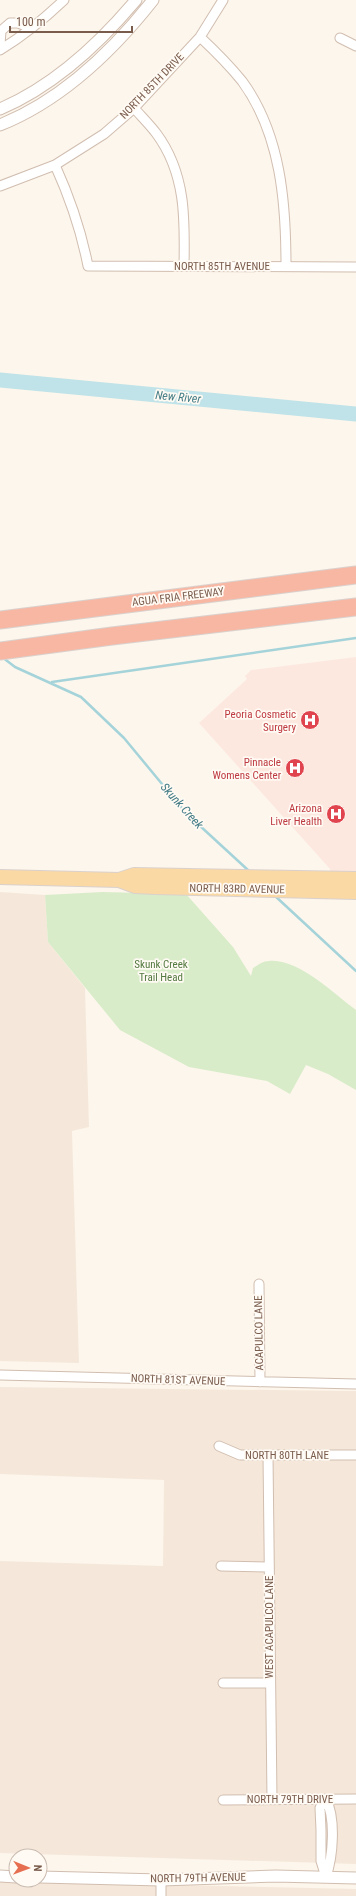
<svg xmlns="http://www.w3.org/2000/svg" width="356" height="1896" font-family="'Roboto Condensed',sans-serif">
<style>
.residential{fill:#f5e8da}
.commercial{fill:#fde8e0}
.green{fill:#d8ecc9}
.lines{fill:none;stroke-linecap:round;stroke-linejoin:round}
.stream{stroke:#a5d3da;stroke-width:2.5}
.river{stroke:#bfe3e8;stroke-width:15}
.minor-casing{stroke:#d1beb0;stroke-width:11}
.tertiary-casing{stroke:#d1beb0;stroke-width:13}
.primary-casing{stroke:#dad1cd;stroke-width:16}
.motorway-casing{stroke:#dad1cd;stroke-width:19}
.minor{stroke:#fff;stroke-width:9}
.tertiary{stroke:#fff;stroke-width:11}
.primary{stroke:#fbd9a5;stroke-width:14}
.motorway{stroke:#f7b7a3;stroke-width:17}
.labels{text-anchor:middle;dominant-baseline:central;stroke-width:3.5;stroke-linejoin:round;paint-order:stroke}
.street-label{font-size:11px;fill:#7a5c4d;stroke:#fffaf3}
.health-label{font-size:11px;fill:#be3a42;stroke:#fffaf3;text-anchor:end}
.park-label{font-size:11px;fill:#537a41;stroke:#fffaf3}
.water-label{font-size:12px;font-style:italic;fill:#437c86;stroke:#fffaf3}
</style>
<rect width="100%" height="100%" fill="#fdf6ec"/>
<!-- residential -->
<path class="residential" d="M0,892L45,895L48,942L85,988L89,1127L72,1131L79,1363L0,1361Z
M0,1387L356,1391V1864L0,1853V1561L163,1566L164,1480L0,1474Z
M0,1881L356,1889V1896H0Z"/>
<!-- commercial -->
<path class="commercial" d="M356,657V874L330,873V869L199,723L247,679L245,676L251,670Z"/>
<!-- green -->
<path class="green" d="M102,892L186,894L233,947L251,976L253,968C258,965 263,961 269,961C298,958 334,994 356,1010V1090L328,1074L306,1065L290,1094L267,1081L189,1067L120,1030L48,942L45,895Z"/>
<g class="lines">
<!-- stream -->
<path class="stream" d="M2,657L15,667L81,697L124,738L186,813L249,871
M52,682L356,638
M274,895L356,971"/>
<!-- river -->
<path class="river" d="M0,380L356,414"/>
<!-- minor casing -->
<g class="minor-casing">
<path id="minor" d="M200,37C215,51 229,65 242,81C281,134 286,203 286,266
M340,38L356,46
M0,45L1,31L10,23H18L32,28
M0,50C23,36 44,19 64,0
M134,108C141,116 150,125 156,133C186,173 185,219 184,266
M55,165C70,198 81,230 88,266L356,267
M0,186L55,165L104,134L134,108L200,37L223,0
M259,1284L260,1382
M0,1375L356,1384
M219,1446L240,1455H356
M268,1456L272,1799
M221,1566L269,1567
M223,1683H269
M326,1799L320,1808L321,1830V1861L326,1877
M326,1799C336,1819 333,1856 326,1877
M223,1800L356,1799
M161,1880V1896"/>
</g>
<!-- tertiary casing -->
<g class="tertiary-casing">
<path id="tertiary" d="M0,109C54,86 99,44 136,0
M0,125C62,100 112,52 153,0
M0,1876L16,1877
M40,1877L161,1880L275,1876L356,1878"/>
</g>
<!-- primary casing -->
<g class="primary-casing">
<path id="primary" d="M0,877L119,880L135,886L155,887L356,892
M119,880L134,875L356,879"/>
</g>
<!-- motorway casing -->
<g class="motorway-casing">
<path id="motorway" d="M0,620L356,575
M0,651L112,636L356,607"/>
</g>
<!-- minor -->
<use href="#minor" class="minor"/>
<!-- tertiary -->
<use href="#tertiary" class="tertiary"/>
<!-- primary -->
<use href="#primary" class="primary"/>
<!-- motorway -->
<use href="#motorway" class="motorway"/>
</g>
<!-- icons -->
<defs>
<g id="hospital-disc" transform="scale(1)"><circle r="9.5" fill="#e0444e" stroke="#fffaf3"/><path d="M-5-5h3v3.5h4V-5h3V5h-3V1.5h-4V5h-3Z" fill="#fff"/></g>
</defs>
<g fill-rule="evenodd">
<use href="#hospital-disc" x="310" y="720"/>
<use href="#hospital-disc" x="295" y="768"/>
<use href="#hospital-disc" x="336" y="814"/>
</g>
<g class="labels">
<!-- street labels -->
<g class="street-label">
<text transform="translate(152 86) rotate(-46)">NORTH 85TH DRIVE</text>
<text x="222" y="266">NORTH 85TH AVENUE</text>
<text transform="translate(178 597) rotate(-7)">AGUA FRIA FREEWAY</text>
<text transform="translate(237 889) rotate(1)">NORTH 83RD AVENUE</text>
<text transform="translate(259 1333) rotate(-91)">ACAPULCO LANE</text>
<text transform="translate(178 1380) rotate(2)">NORTH 81ST AVENUE</text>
<text x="287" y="1455">NORTH 80TH LANE</text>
<text transform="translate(269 1627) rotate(-90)">WEST ACAPULCO LANE</text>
<text x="290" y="1799">NORTH 79TH DRIVE</text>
<text transform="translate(198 1878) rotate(-1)">NORTH 79TH AVENUE</text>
</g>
<!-- health labels -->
<g class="health-label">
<text x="296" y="714">Peoria Cosmetic<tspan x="296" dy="13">Surgery</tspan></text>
<text x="281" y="762">Pinnacle<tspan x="281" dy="13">Womens Center</tspan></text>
<text x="322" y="808">Arizona<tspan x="322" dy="13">Liver Health</tspan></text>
</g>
<!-- park labels -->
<g class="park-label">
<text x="161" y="964">Skunk Creek<tspan x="161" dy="13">Trail Head</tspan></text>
</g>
<!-- water labels -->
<g class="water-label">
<text transform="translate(178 397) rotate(5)">New River</text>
<text transform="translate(182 806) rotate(48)">Skunk Creek</text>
</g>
</g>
<!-- north arrow -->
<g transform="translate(28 1868) rotate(91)"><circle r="19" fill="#fffaf3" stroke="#cabbb1"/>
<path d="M0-3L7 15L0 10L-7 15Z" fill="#e76f51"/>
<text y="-6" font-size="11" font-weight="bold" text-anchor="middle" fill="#7a5c4d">N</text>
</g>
<!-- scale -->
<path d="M10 26v6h122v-6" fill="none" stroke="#7a5c4d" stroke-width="2"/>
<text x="16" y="26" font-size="12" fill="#7a5c4d" stroke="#fffaf3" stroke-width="3" paint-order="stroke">100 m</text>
</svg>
